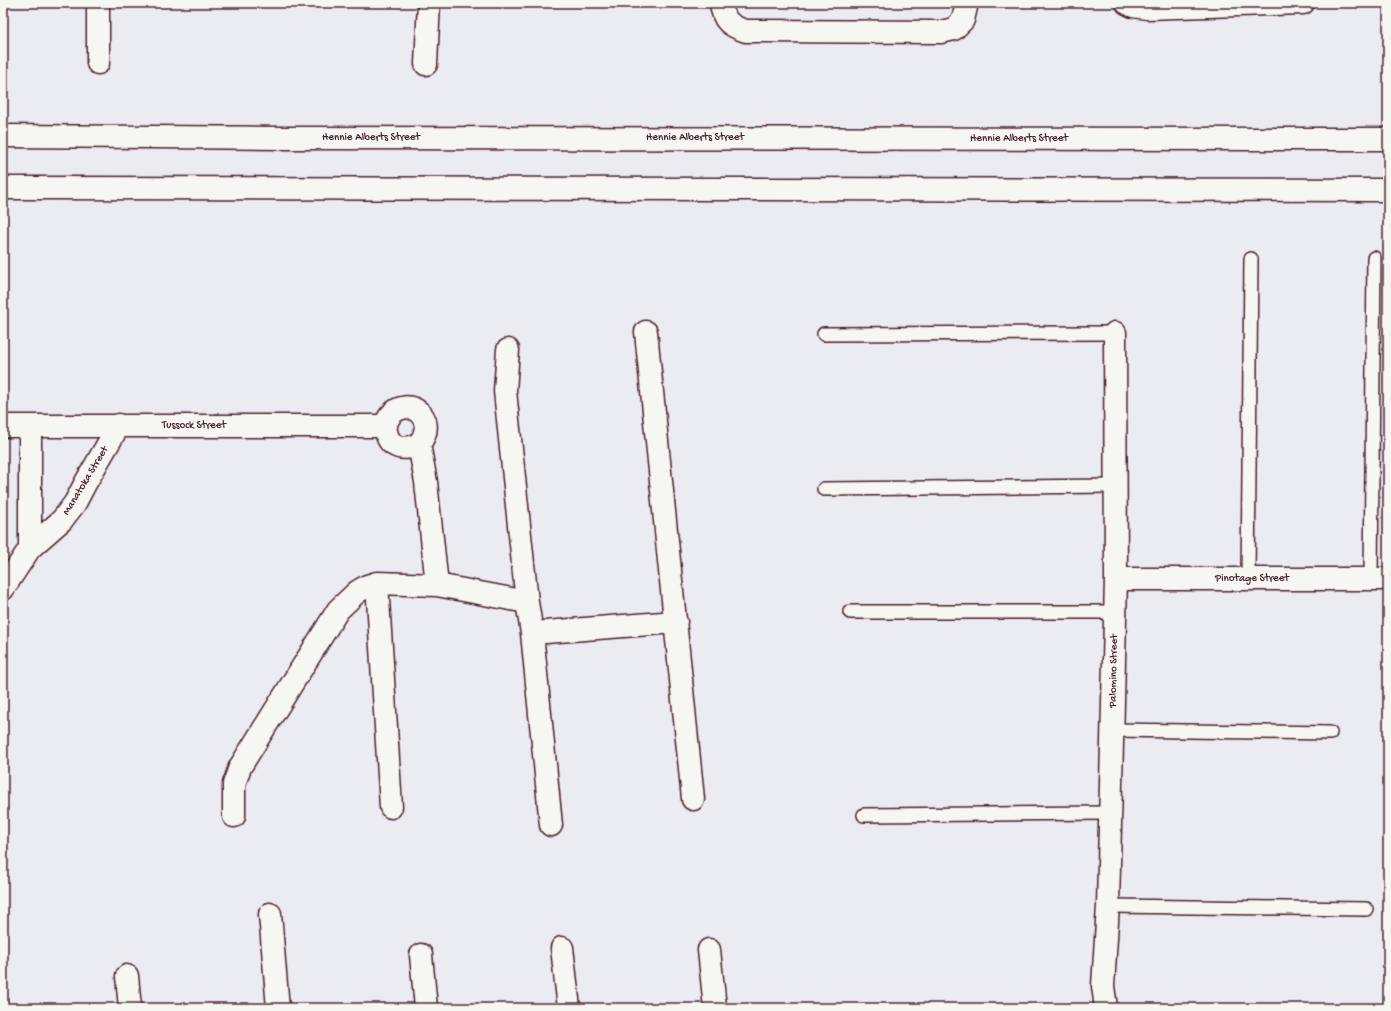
<svg xmlns="http://www.w3.org/2000/svg" width="1391" height="1011" font-family="'Gochi Hand',sans-serif">
<style>
.lines{fill:none;stroke-linecap:round;stroke-linejoin:round}
.lane-casing{stroke:#4a1f2b;stroke-width:16}
.street-casing{stroke:#4a1f2b;stroke-width:25}
.secondary-casing{stroke:#4a1f2b;stroke-width:25}
.lane{stroke:#f6f6f2;stroke-width:13}
.street{stroke:#f6f6f2;stroke-width:22}
.secondary{stroke:#f6f6f2;stroke-width:22}
.labels{text-anchor:middle;dominant-baseline:central;stroke-width:3;stroke-linejoin:round;paint-order:stroke}
.street-label{font-size:11px;fill:#4a1f2b;stroke:#f6f6f2}
</style>
<rect width="100%" height="100%" fill="#ebebf2"/>
<filter id="ink" filterUnits="userSpaceOnUse"><feTurbulence type="fractalNoise" baseFrequency=".025" numOctaves="2"/><feDisplacementMap in="SourceGraphic" scale="8" xChannelSelector="R" yChannelSelector="G"/><feConvolveMatrix kernelMatrix="1 2 1 2 8 2 1 2 1" color-interpolation-filters="sRGB"/></filter>
<g filter="url(#ink)">
<g class="lines">
<!-- lane casing -->
<g class="lane-casing">
<path id="lane" d="M824,334L1115,333
M824,489L1115,486
M1248,579L1251,259
M1371,579L1374,258
M850,612H1115
M1113,730L1330,733
M864,815L1110,813
M1108,906L1366,909"/>
</g>
<!-- street casing -->
<g class="street-casing">
<path id="street" d="M98,3V63
M721,3C723,21 730,26 746,31L941,32L954,29L963,20L967,3
M1127,3L1133,6L1147,8L1303,3
M426,64L429,3
M646,332L693,799
M508,350L505,391L527,602L532,633L551,825
M3,426H385
M30,426V548
M419,444C405,451 389,449 386,431C385,425 387,420 390,416C407,394 440,418 419,444L426,482L437,585
M1116,579H1388
M377,583L391,807
M3,589L30,548L62,520L75,503L86,482L119,425
M532,633L676,622
M234,816V784L240,767L338,610L357,592L367,586L377,583L437,585L527,602
M270,914L278,1008
M562,948L569,1008
M709,950L715,1008
M421,955L426,1008
M127,976L130,1008
M1106,1008L1103,986L1108,906L1116,579L1115,333"/>
</g>
<!-- secondary casing -->
<g class="secondary-casing">
<path id="secondary" d="M3,136L284,138L1388,139
M3,188L1388,190"/>
</g>
<!-- lane -->
<use href="#lane" class="lane"/>
<!-- street -->
<use href="#street" class="street"/>
<!-- secondary -->
<use href="#secondary" class="secondary"/>
</g>
</g>
<g class="labels">
<!-- street labels -->
<g class="street-label">
<text x="371" y="138">Hennie Alberts Street</text>
<text x="695" y="138">Hennie Alberts Street</text>
<text x="1019" y="139">Hennie Alberts Street</text>
<text x="194" y="426">Tussock Street</text>
<text transform="translate(86 481) rotate(-59)">Manatoka Street</text>
<text x="1252" y="579">Pinotage Street</text>
<text transform="translate(1114 671) rotate(-89)">Palomino Street</text>
</g>
</g>
<!-- margin -->
<rect width="1391" height="1011" fill="none" stroke="#f6f6f2" stroke-width="16"/>
<rect x="8" y="8" width="1375" height="995" fill="none" stroke="#4a1f2b" stroke-width="1.5" filter="url(#ink)"/>
</svg>
